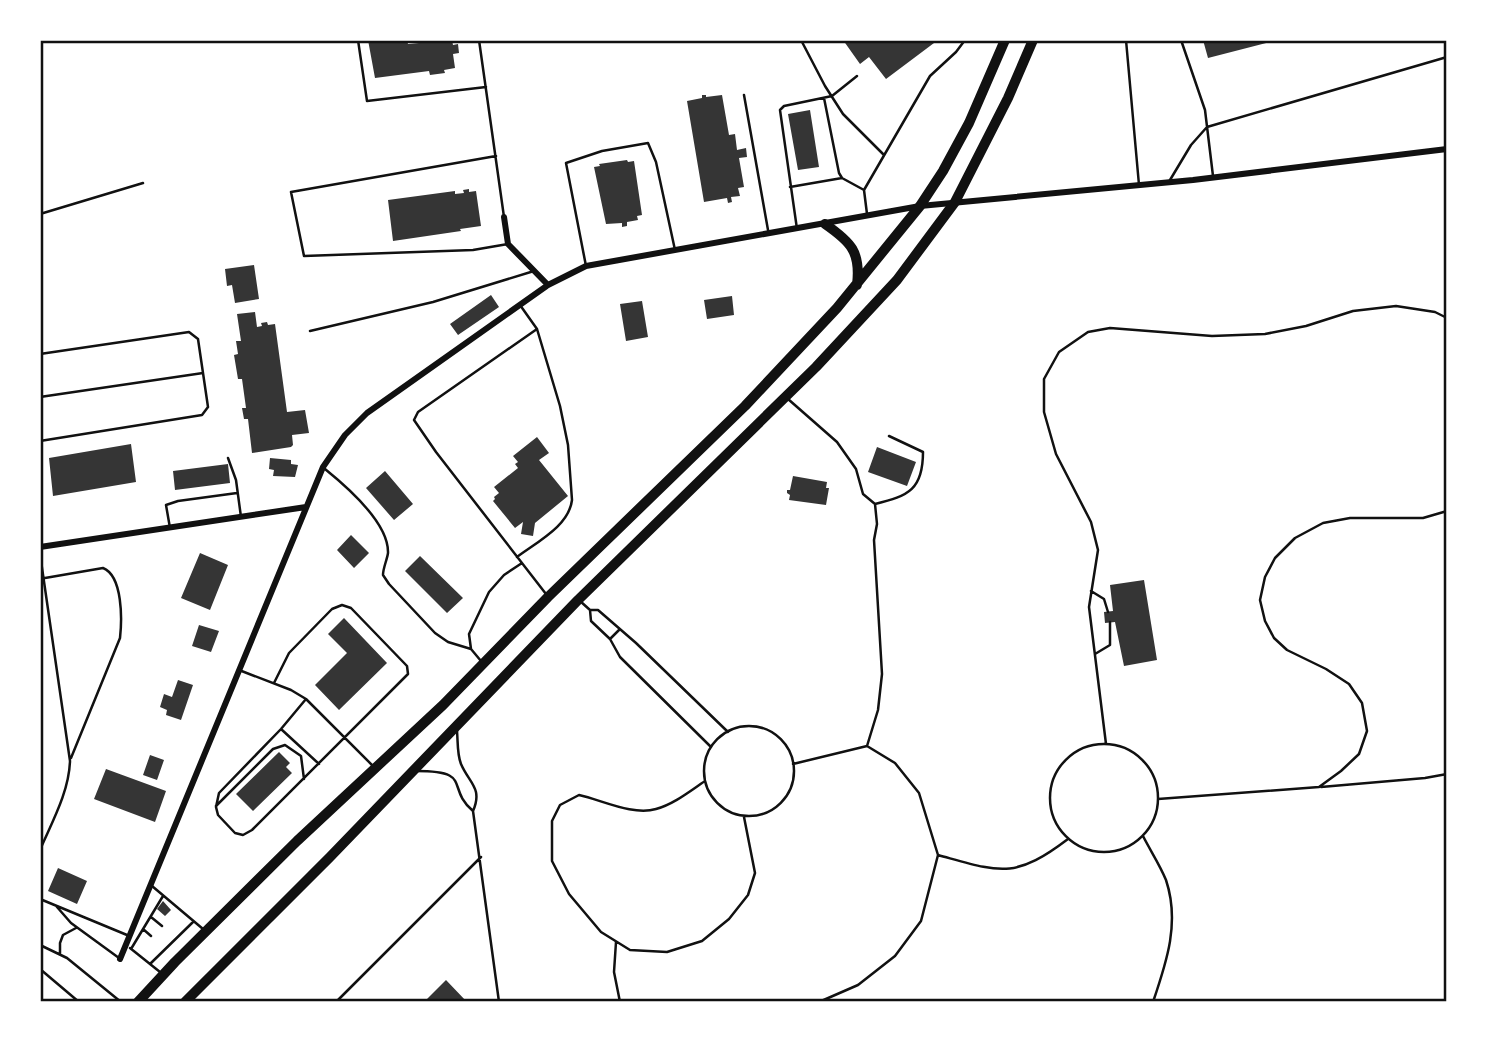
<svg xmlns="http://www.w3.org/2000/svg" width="1487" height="1042" font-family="'Archivo Narrow',sans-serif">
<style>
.building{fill:#353535}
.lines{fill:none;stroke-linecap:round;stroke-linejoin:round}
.service{stroke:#111;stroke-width:2.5}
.minor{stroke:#111;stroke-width:6}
.primary{stroke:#111;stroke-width:10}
.neatline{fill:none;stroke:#111;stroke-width:2.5}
</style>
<rect width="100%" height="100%" fill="#fff"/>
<!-- building -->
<path class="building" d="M368,40H407L408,44L452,40L453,45L458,44L459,53L453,54L455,68L444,70L445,73L430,75L429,71L375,78Z
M843,40H938L886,79L869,57L860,64Z
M1203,40H1274V41L1208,58Z
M702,95H706V97L722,95L729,135L735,134L737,150L746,148L747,157L739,158L744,187L738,188L740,196L731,197L732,202L728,203L727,198L704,202L687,101L702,98Z
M810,110L819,167L798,170L788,114Z
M627,160L628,162L634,161L642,215L637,216L638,220L627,222V226L622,227V223L606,224L594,167L600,166L599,164Z
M469,189V192L476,191L481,226L460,229L461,231L393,241L388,200L455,191V194L464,193L463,190Z
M254,265L259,299L235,303L232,285L227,286L225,269Z
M491,295L499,307L458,335L450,324Z
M732,296L734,315L707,319L704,300Z
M642,301L648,337L626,341L620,304Z
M255,312L257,327L262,326L261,323L267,322L268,325L275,324L287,412L305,410L309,433L292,435L293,445L291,447L252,453L248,419H244L242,408H246L242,379H238L234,355L238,354L236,341H241L237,314Z
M537,437L549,453L539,460L568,496L535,523L533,536L521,534L523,522L515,528L493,501L495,499L494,497L499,493L494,487L518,468L515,464L518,462L513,456Z
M131,444L136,482L53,496L49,458Z
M877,447L916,462L907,486L868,472Z
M270,458L291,460V464L298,465L295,477L273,476L274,470L269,469Z
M228,464L230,483L175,490L173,471Z
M385,471L413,504L394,520L366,488Z
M793,476L827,482L826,488H829L826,505L789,500L790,495L787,493V490H790Z
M351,535L369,553L354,568L337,550Z
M200,553L228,565L210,610L181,598Z
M420,556L463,598L447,613L405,571Z
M1144,580L1157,660L1124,666L1115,622L1105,623L1104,612L1113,611L1110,585Z
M344,618L387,663L339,710L315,685L347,653L328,634Z
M199,625L219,631L211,652L192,646Z
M178,680L193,685L181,720L166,715L167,710L160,707L164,694L172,697Z
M279,752L290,763L286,767L292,773L253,811L236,794Z
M150,755L164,760L157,780L143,775Z
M106,769L166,791L155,822L94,799Z
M58,868L87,881L77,904L48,891Z
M163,901L171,910L165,916L157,909Z
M446,980L467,1002H424Z"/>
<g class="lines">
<!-- service -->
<path class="service" d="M358,40L367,101L486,87
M479,40L504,217
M801,40L825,86L843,114L884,155
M1126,40L1139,185
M1181,40L1205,110L1213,176
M744,95L768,230
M824,98L839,173L842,178L864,190
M496,156L291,192L304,256L473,250L508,244
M1170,180L1191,145L1207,127L1447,57
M790,187L842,178
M40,214L143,183
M867,214L864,190L930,76L956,52L965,40
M797,229L780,110L784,106L832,96L857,76
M586,266L566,163L602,151L648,143L656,162L675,250
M537,329L418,412L414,420L436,452L546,594
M310,331L433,302L534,271
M40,354L189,332L198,339L208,407L202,415L40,441
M40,397L203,373
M788,399L837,442L856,469L863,494L875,504L877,524L874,540L882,674L878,710L867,746
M228,458L236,480L241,517
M325,469C346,486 389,523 388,553C387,560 383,568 383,575L389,584L435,633L448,642L471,649
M875,504C909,496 923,489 923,452L889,436
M170,528L166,505L178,501L237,493
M40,554L70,761C69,792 52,822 40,850
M517,557C537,542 569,526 572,500L568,445L560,406L537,329L520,305
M45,578L103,568C123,576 122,620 120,638L71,758
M1091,591L1104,599L1108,612
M580,601L590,610H598L636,643L728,732
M590,610L591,621L610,639L620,657L711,747
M610,639L619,630
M1095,654L1110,645V622
M481,661L471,649L469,634L489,592L504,575L522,563
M239,670L291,690L306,699L373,766
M274,683L289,653L332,609L342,605L351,608L407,666L408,674L252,830L243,835L235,833L218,815L216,807L219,793L281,729L306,699
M704 771a45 45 0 1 1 90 0a45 45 0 1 1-90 0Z
M281,729L319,764
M1050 798a54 54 0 1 1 108 0a54 54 0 1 1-108 0Z
M1106,744L1089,607L1098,550L1091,522L1056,454L1044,412V379L1059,352L1088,332L1110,328L1212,336L1265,334L1306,326L1353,311L1396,306L1435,312L1447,318
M793,764L867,746L895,763L919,793L938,855L921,921L895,956L858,985L819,1002
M416,771C474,771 445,787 473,811C483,788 469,783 461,764C457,754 458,742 457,731
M705,781C690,791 674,804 656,809C633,816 602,800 579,795L560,805L552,821V861L569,894L601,932L630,950L667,952L702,941L729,919L748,895L755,873L744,817
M1321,787L1425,778L1447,774
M1158,799L1319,787L1341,771L1359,754L1367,731L1362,703L1349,684L1326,669L1287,650L1274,638L1265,621L1260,600L1265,577L1275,558L1295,538L1323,523L1350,518H1423L1447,511
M216,806L273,749L285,745L301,756L304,779
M473,811L499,1002
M1143,836C1150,850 1160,865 1166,880C1180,922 1167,961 1153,1002
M938,855C1000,872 1014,880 1068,839
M152,886L203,929
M40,899L127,935
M57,907L71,923L119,958
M151,917L162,926
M143,929L151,936
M616,942L614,972L620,1002
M40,945L67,958L121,1002
M130,948L160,972
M131,949L163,896
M60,954V943L63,935L76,928
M150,964L193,922
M40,969L79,1002
M336,1002L481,857"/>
<!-- minor -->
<path class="minor" d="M504,217L508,244L548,285
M40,547L306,507
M120,959L323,467L345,435L367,413L548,285L586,266L920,206L1193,180L1447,149"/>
<!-- primary -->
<path class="primary" d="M825,224C851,242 861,252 857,285
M138,1002L175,962L297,841L443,705L548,597L745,406L837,308L920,206L943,171L969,123L1005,40
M185,1002L330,857L578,600L816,367L897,280L955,202L1008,98L1033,40"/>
</g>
<!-- border -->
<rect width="1487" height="1042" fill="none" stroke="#ffffff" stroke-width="84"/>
<rect x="42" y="42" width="1403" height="958" class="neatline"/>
</svg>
